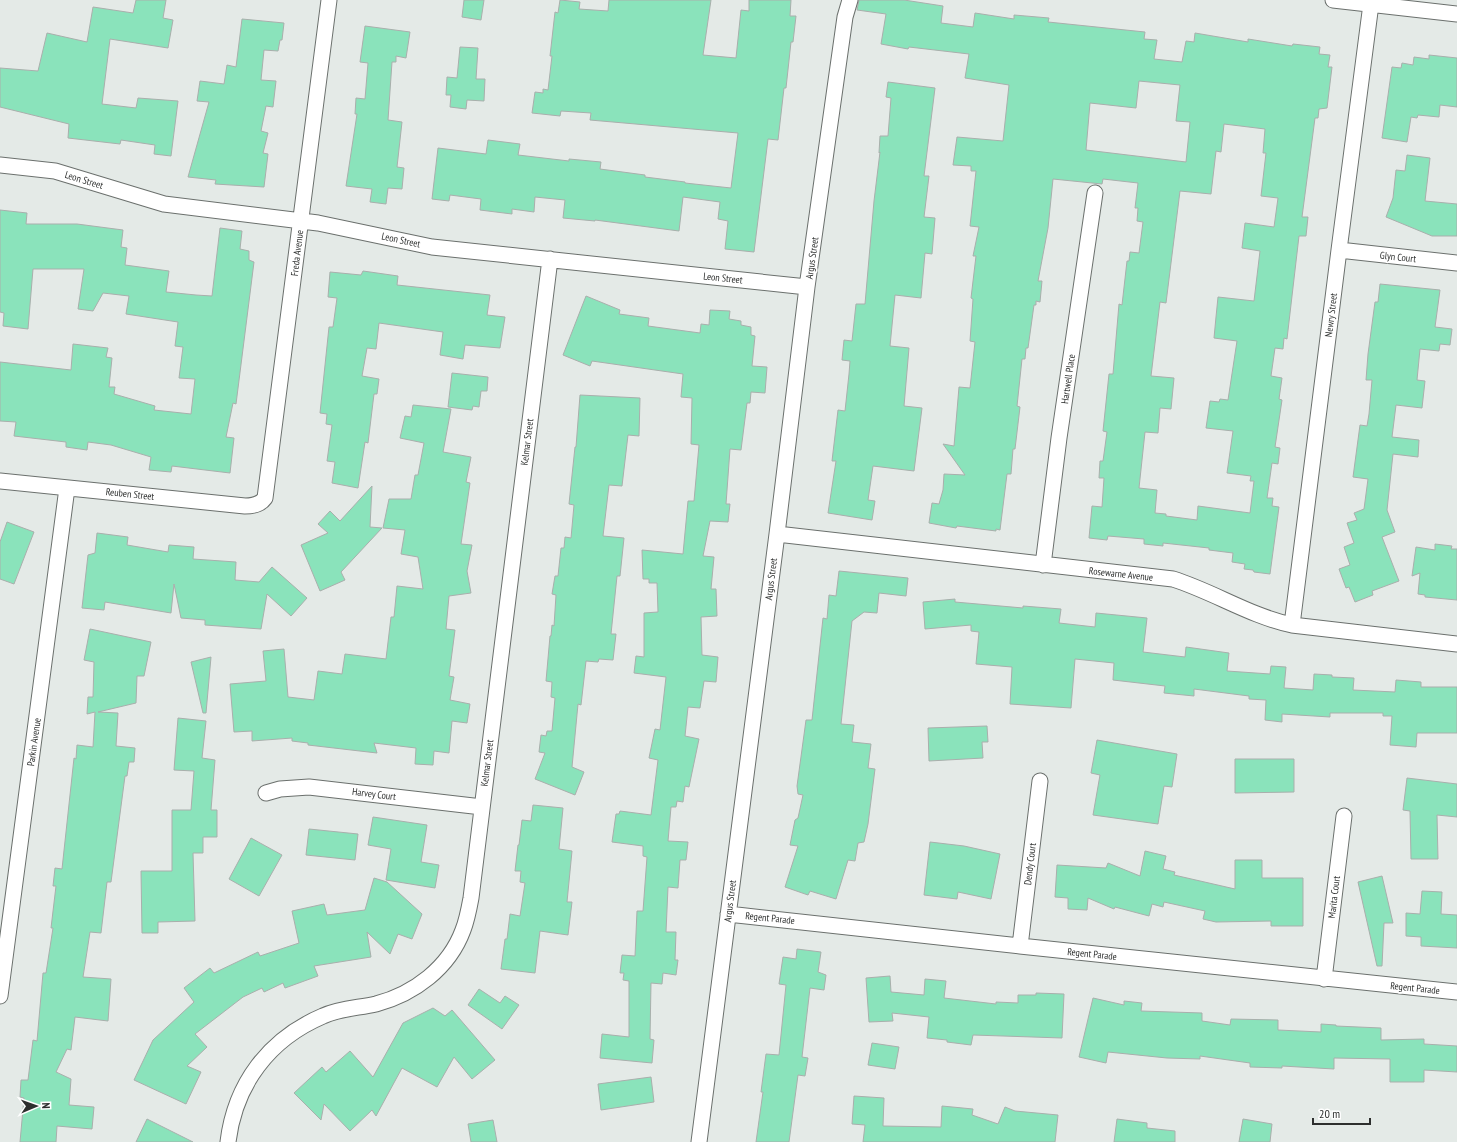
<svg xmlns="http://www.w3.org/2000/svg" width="1457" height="1142" font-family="'PT Sans Narrow',sans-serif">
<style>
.building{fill:#8ae3bb;stroke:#a9afac;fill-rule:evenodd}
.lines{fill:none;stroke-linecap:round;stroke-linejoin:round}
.street-casing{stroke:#6b706d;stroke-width:17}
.street{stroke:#fff;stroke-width:15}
.labels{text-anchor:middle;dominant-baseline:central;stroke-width:3.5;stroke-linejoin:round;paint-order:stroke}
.street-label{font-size:10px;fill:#2d2f2e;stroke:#fff}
</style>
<rect width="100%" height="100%" fill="#e4eae7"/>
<!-- building -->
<path class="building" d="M136,0H166L163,18L173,20L168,48L110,39L102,104L136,108L138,98L178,101L171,156L154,154L155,145L121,140L120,144L68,138L69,124L0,107V68L38,71L47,33L87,42L93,7L133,13Z
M464,0H484L481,20L462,17Z
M560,0L580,2L579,9L608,11L609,0H711L703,55L736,58L741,10L749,11V0H791L790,16H796L793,42H791L786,88H784L778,140L768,139L754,252L725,249L728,221L718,219L720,202L683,197L679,231L595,220V221L563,218L565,200L535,197L534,212L512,209V214L480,210L481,199L450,195L449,201L432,199L438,148L486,154L488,140L520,144L518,155L569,161V159L601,162L600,169L645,175V177L685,182V183L731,188L738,133L590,120L591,113L561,111L560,116L532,113L535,92L543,93V89L548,90L552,56H550L555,12L558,13Z
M859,0H904L943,6L941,23L973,27L975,13L1014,19V15L1049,18L1048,22L1145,32L1144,39L1157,40L1154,59L1182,62L1186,41L1194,42L1195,33L1248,42V39L1292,46L1293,44L1320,47L1319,54L1330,55L1328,67H1332L1327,108L1319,109L1318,118H1315L1302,217H1308L1306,236H1299L1287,339L1284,338L1283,349L1275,348L1271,376L1282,378L1279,399L1282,400L1275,447L1280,448L1278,464L1272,463L1267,498H1273L1272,506L1279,507L1270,574L1254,572L1253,570L1244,569L1245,564L1232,562L1233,553L1209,550V548L1163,543V546L1144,544V539L1108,536L1107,540L1089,538L1092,506L1102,507L1104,478H1099L1100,461H1103L1107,432L1103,431L1109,374H1113L1119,304L1122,305L1127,261H1129L1130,252L1139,253L1143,222L1137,221L1138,208H1135L1138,183L1103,179L1102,184L1053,179L1048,228L1038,281H1042L1040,302L1036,301V305H1034L1028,348H1026L1025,359H1022L1017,406L1020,407L1015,449H1013L1011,474H1007L1000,530L996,529V531L957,526L956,528L929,523L932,503L939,504L943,490L944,474L965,475L943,444L954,446L959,387L970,388L975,342L970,341L973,299L971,298L976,256H973L979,227L970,226L976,171H971V166L953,165L957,137L1003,141L1009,85L965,78L969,54L909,47L908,49L881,44L886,14L857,10ZM1139,81L1180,85L1176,121L1190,122L1186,162L1086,150L1090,103L1136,108ZM1224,124L1265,129L1263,153H1266L1261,196L1278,198L1274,227L1245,223L1242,248L1260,251L1254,301L1218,297L1216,317L1214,338L1237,341L1228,400L1220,399L1219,402L1210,401L1206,428L1233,431L1227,473L1251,476L1250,481H1254L1250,513L1198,506L1197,520L1166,516V514L1155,513L1157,490L1139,488L1145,432L1158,433L1160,408L1171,409L1174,378L1151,376L1160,302L1166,303L1180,191L1211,194L1216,151L1221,152Z
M242,19L284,23L282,40H280L278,51L264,50L261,80L276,81L273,107L266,106L261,131L268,133L263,153L268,154L264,187L215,184L216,180L188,177L209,102L197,101L200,81L224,84L227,65L236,67Z
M365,26L410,32L406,58L396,56V62H392L388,120L402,122L397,167L404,168L402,189L388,188L386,204L370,202L372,189L346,186L357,114H355L356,98L365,99L368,63L360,62Z
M460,47L478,48L476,79H485L484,101L467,100L466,109L450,107L451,95H446L447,77L457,78Z
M1429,55L1457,58V107L1440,105L1439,117L1418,115L1417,118L1411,117L1407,142L1382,138L1392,67L1401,68L1402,63L1413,65L1414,57L1429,59Z
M888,82L935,88L924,176H929L924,217L935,218L932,254L925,253L921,298L895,295L890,346L909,348L904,406L922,408L914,471L873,466L868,500L875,501L872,520L828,513L836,461H832L838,410L845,411L849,374L850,361L842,360L844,340L852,341L856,304H865L874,201L880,152L879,153L880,136H888L891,98L886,97Z
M1407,155L1430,158L1425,201L1457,204V236H1432L1386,217L1393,198L1396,170L1405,171Z
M0,210L27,213L26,224H77L123,230L121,247L127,248L125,265L169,271L166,292L196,295L212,296L220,228L242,231L240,249L249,251V260L254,262L236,404L233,403L226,437L234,438L230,473L172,466L171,472L149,470L151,457L111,445L88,442L87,450L66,447V442L14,436L16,422L0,421V362L71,370L73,344L108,348L106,357L112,358L109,387H115L114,394L155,406L154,410L191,414L195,379L179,378L183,347L175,346L178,322L126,314L129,296L103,293L93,311L78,309L84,269H33L28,329L3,326L4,313L0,312Z
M363,271L398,276L397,285L490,295L487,315L505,317L500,348L465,345L463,359L440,355L443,332L379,323L376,349L367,348L362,376L379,379L377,394H374L368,443L365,442L358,488L332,483L335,462L327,461L332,425L326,424L327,414L320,413L329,327H333L337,298L328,297L330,272L361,275Z
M1380,284L1440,290L1435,327L1452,329L1450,345L1440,344L1439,351L1420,349L1417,380L1425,381L1422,408L1396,405L1392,437L1419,440L1418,457L1393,454L1387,510L1395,532L1382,537L1399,581L1372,591L1373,595L1355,602L1349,587L1346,588L1339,569L1350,565L1344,547L1354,543L1347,523L1357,520L1354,513L1364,509L1368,479L1353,477L1360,425L1367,426L1369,414L1372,380H1366L1368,354L1375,302H1378Z
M586,296L620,310L619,314L649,318L648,326L700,333L701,324L709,325L710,310L730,311L729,319L741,321V325L751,327V335L755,336L752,366L767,367L765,393L751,392L750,403H747L741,450L730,449L726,504H730L728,522L710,521L703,556L714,557L711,589H716L717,616L701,617L702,655L718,657L716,682L704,681L700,708L688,707L685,736L699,739L689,787L685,786L683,802L677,801L676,807H671L668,841L688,842L686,860H680L678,888L668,887L666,932H676L675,960H678L676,975L663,973L662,984L651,983L650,1039L654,1040L652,1063L600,1058L602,1034L629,1037V981L623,980L624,973H620L622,955L635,956L637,911H643L647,857L643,856V846L612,842L616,814H619L620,811L651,815L658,760L649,758L655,729L660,730L666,677L634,673L636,656L644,657V613L658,612L657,583H649V579H643L642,550L683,554L688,501H694L699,445L691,444L692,398L681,397L683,374L592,361L590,366L563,355Z
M452,373L488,377L487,391H481L479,407L473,406L472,410L448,407Z
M580,395L640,398L639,436L628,435L622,486L609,485L603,536L624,538L620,576H617L611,634H616L613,660L599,659L598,662L586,661L581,705L578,704L572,767L584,772L575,795L535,779L545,753L539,752L541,735L546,736L547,731H552L555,698L551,697L552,682L546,681L550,636H551L552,625L554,626L556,595L552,594L555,576H558L561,548H564L565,537L571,538L574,505L569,504L575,447H576Z
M413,405L451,409L443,452L471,457L466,482L470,483L461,544L472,545L467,571L471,593L449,596L446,629L455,630L449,676L454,677L450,700L470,704L467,723L452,721L449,753L434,751L433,765L415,764L416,748L374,743L377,753L308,745V743L292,741V738L252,741V731L234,732L230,684L266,681L263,651L284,649L288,697L314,700L318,671L342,674L345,654L386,659L391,617H394L397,586L423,589L418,557L401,554L405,530L383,528L389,499H411L415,475H418L424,443L400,438L405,416L411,417Z
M372,486L370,527L382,528L341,572L345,580L320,591L301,545L328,533L318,524L330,511L340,521Z
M7,522L34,532L14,584L0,579V542Z
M97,533L128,537L127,545L168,552L169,545L194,547L193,559L236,562L235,580L259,582L272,567L307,598L291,616L267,594L261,629L205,625V620L181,618L174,584L171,613L105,602L104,610L82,608L88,555L95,553Z
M1435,544L1452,546L1451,549H1457V600L1425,597V595L1418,594L1420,573L1412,576L1416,547L1435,550Z
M839,571L908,578L906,596L879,593L877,613L864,612L852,621L841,724L854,725L852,742L871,744L868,768L875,769L868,824L864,842L858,843L855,861L848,860L836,899L810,891L808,895L785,887L798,846L790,845L795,820L798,818L803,795L798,794L797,786L806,720H812L823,618L827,619L829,595L836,596Z
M955,599V602L1023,608V606L1061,609L1059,623L1095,627L1096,613L1147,618L1143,652L1185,657L1186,647L1229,653L1227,671L1270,674L1271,666L1286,667L1284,688L1313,690L1314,674L1332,675V677L1354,678L1353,690L1395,692L1396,680L1421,682V687H1457V733H1417L1416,747L1390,745L1392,716H1383V713H1330V717L1282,714V722L1265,720L1266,700L1249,699V696L1194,689V696L1164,693L1165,686L1113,680L1114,663L1075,659L1071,708L1010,704L1012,667L976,664L979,632L971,631V625L925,629L923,602Z
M90,629L151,642L144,676H137L136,703L98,712L118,713L116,746L135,748L134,762H129L127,776H125L111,882H107L101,933L90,932L83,977L111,979L108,1021L75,1017L71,1050L67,1049L56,1072L71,1079L69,1105L94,1107L92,1129L57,1126L56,1142H20L24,1098L20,1097L21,1080H28L33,1040L37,1041L43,973H46L53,928H51L56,886H53L55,868L62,869L74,758L76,759L77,745L93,747L95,712L87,714L88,697H93L94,662L84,660Z
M211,657L206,713H203L191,662Z
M178,718L206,721L202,758L215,760L211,810H217V837H203V853H193L195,921L158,922V933H142L141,871H172V810H191L194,771L174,770Z
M987,726L988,742H982L983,758L929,761L928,728Z
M1097,740L1177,754L1172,787L1164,786L1158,824L1093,815L1100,775L1091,773Z
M1235,759H1294V792L1235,793Z
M1407,778L1457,784V817L1437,815L1438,859H1411L1410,811L1403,810Z
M533,805L563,808L559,849L572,851L567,902H572L568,935L540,931L535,973L501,969L505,939H507L510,914L520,916L525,883L520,882L521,871H515L518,845H519L522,820L531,821Z
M373,817L427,825L421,862L439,865L435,888L386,880L391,849L368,845Z
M309,829L358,834L355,860L306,855Z
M251,838L282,855L259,896L229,879Z
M930,842L964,846L1000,854L991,899L958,892L957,899L924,895Z
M1145,851L1166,856L1163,869L1175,872L1174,875L1235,889V860H1262V878H1303V926H1271V921L1216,922L1203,919L1205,911L1164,902L1163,907L1152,904L1149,916L1115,907L1114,909L1088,898L1087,910L1068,909V898L1055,897L1057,865L1106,868L1108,863L1140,876Z
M1382,876L1393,923H1384L1382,966H1377L1358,882Z
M374,878L387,882L422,914L412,939L398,934L390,954L367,932L371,957L314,966L318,976L285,988L283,983L264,992L262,988L243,997L195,1034L207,1047L187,1066L201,1072L186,1104L134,1080L153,1040L194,1002L184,988L210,968L214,973L258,952L260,956L299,943L292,911L324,904L327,915L365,910Z
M1422,891L1442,892L1441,914L1457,915V948L1421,946V937L1406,936V913L1420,914Z
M797,949L821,952L818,972L826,975L824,990L810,988L802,1057L808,1058L805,1076L798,1075L789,1142H756L763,1092H761L766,1054L779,1055L786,985L779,984L783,957L796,959Z
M890,976L891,992L924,995L925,979L946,981L944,998L996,1004V1002L1018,1003V995H1036V993L1064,994L1062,1038L973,1035L971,1045L947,1042V1040L927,1038L929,1017L892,1013L893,1021L869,1022L866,978Z
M479,989L500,1003L505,996L519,1005L502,1029L468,1005Z
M1093,998L1124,1005V1001L1142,1003L1141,1011L1202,1013V1021L1230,1025L1231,1019L1278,1020V1030L1321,1032V1024L1336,1025V1026L1381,1028V1040L1424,1039V1044L1457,1046V1072L1424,1070V1082H1390V1059L1334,1058V1069L1282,1066V1068L1250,1067V1063L1200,1056V1059L1167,1058L1108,1052L1106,1063L1079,1057Z
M433,1008L445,1016L452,1010L495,1060L472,1079L454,1057L437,1087L402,1068L376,1116L372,1110L350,1131L324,1104L321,1120L294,1093L322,1067L326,1072L350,1051L373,1077L403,1023Z
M872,1043L899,1047L895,1069L868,1065Z
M651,1077L654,1102L601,1110L598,1084Z
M854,1096L884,1098L883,1126L941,1127L942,1106L973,1109L972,1115L998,1124L1005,1107L1015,1111L1058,1115L1055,1142H863L865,1125L852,1124Z
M147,1119L193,1142H136Z
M1117,1119L1147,1123V1128L1175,1131V1142H1114Z
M1243,1119L1272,1124L1270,1142H1239Z
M493,1120L497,1142H471L468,1124Z"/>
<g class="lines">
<!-- street casing -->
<g class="street-casing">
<path id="street" d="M1333,0L1457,14
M0,165L55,171L164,204L318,223L432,247L807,287
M1339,250L1457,263
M0,481L245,506C253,506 260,505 265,498L329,0
M777,534L1173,579C1214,592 1250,616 1292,625L1457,644
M1043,565L1059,438L1095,193
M1292,625L1339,250L1371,4
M266,793L280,789L309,787L482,807
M728,914L1020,946L1457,992
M1020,946L1040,781
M1324,979L1344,816
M0,996L67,488
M228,1142C235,1084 269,1039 323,1016C340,1008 359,1008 376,1004C414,994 449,968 463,930C467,920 469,909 471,898L550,259
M699,1142L777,534L807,287L845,17L850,0"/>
</g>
<!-- street -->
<use href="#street" class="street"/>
</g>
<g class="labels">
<!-- street labels -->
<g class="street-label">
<text transform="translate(84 180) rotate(17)">Leon Street</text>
<text transform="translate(401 240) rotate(12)">Leon Street</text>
<text transform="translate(297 253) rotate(-83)">Freda Avenue</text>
<text transform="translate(1398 257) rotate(6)">Glyn Court</text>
<text transform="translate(812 258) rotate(-82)">Argus Street</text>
<text transform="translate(723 278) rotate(6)">Leon Street</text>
<text transform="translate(1331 315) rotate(-83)">Newry Street</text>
<text transform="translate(1068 379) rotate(-82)">Hartwell Place</text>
<text transform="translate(527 442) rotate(-83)">Kelmar Street</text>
<text transform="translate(130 494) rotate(6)">Reuben Street</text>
<text transform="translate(1121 574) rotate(6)">Rosewarne Avenue</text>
<text transform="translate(771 579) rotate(-83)">Argus Street</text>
<text transform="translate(34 742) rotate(-82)">Parkin Avenue</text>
<text transform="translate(487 763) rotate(-83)">Kelmar Street</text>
<text transform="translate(374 794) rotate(7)">Harvey Court</text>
<text transform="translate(1030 864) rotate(-83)">Dendy Court</text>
<text transform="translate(1334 897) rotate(-83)">Marita Court</text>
<text transform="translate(730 901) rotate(-83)">Argus Street</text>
<text transform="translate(770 918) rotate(6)">Regent Parade</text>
<text transform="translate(1092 954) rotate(6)">Regent Parade</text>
<text transform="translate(1415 988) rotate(6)">Regent Parade</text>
</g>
</g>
<!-- north arrow -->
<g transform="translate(36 1106) rotate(88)" stroke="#ffffff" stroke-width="3" paint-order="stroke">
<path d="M0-3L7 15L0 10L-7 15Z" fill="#2d2f2e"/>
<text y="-6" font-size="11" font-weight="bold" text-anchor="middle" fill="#2d2f2e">N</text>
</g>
<!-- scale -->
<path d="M1313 1118v6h57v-6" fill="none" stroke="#2d2f2e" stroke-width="2"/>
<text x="1319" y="1118" font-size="12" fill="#2d2f2e" stroke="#ffffff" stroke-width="3" paint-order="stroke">20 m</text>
</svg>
